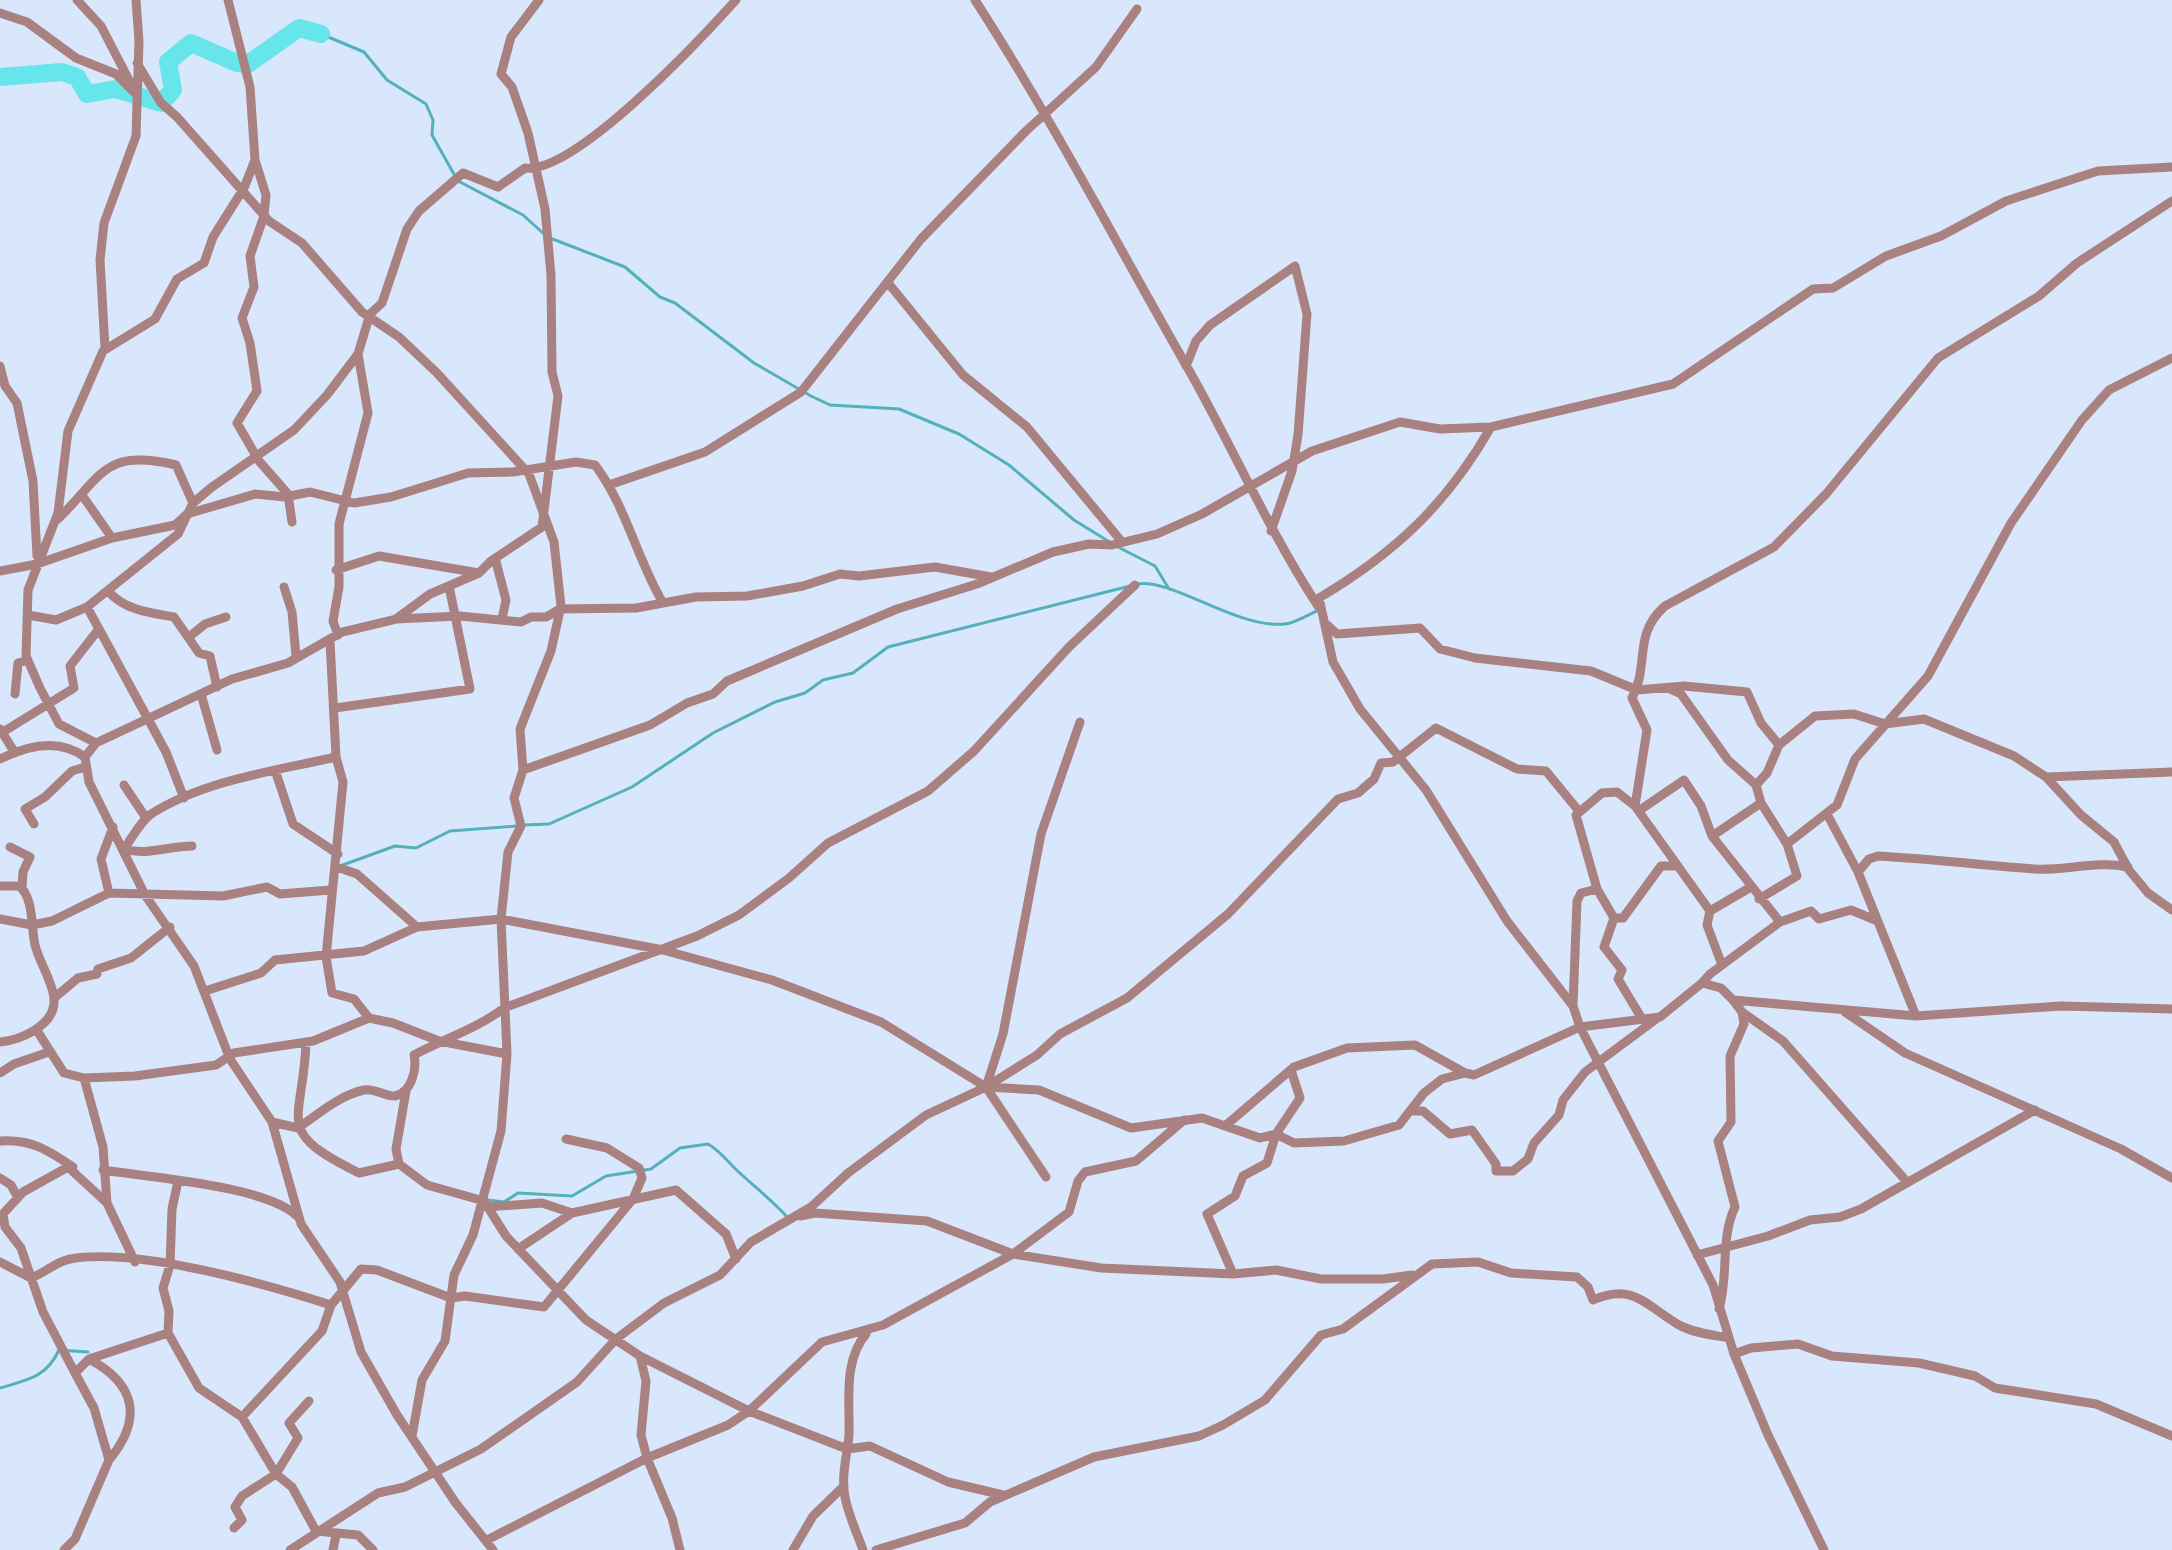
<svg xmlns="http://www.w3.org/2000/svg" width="2172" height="1550" font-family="'Zilla Slab',serif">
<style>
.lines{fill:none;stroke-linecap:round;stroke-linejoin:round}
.stream{stroke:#54b1bc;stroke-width:3}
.river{stroke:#66e5eb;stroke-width:18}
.minor{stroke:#aa8181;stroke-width:9}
</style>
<rect width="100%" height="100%" fill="#d9e7fc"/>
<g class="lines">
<!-- stream -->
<path class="stream" d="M321,34L364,52L387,80L426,104L433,120L432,135L455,176
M460,182L523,215L544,234
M550,238L625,267L660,297L675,303L754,363L811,396L830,405L899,409L959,434L1009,465L1074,520L1108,541
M1118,547L1155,566L1169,589
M1137,584C1173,578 1236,629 1285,624C1296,623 1309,614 1319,610
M524,825L549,824L632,787L713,733L775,702L805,693L823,680L853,673L888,647L1130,586
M340,866L395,846L416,848L450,831L517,826
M488,1200L504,1202L518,1193L572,1196L606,1176L651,1169L680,1148L708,1144C722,1152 729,1164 741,1174C757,1189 773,1201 788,1218
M0,1388C27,1380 46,1378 59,1350L88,1352"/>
<!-- river -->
<path class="river" d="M0,77L62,72L77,77L87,94L115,89L161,103L173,90L168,62L191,43L237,63L248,64L299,28L321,34"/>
<!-- minor -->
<path class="minor" d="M77,0L101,26L131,84
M975,0C1053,121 1119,248 1190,372C1234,450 1269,531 1318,606
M0,13L27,22L76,58L116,74L135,93
M137,63L161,103L177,117L269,221L302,243L362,312L399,337L437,373L529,474L554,542L561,606L551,651L520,729L523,770L514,798L521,826L508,852L501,919L507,1054L501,1131L473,1235L454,1275L445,1341L422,1380L412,1436
M255,160L266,195L264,216L250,256L254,287L242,318L250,343L257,391L237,423L259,461L288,494L292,522
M889,284L963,375L1027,427L1122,542
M105,348L100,260L104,223L136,136L139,41L136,0
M0,366L5,386L17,403L33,481L37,556
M1186,366L1196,341L1210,325L1295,266L1307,314L1298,435L1292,471L1271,531
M1491,427C1447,504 1395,553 1319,598L1333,662L1360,709L1426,790L1507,921L1573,1006L1580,1027L1713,1285L1734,1354L1768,1435L1824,1550
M609,485L705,452L801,392L921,239L1026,131L1096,67L1137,9
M82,495L112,538
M58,519C103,475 104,448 176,465L193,503
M495,558L506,600L502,619
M336,570L379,556L479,573
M0,571L37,564L112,538L175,525L187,514L255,494L285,497L310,492L354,503L391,497L468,473L513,472L576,462L595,465C626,506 637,559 663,603
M284,587L292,612L296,656
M108,591C124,610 150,613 174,617L199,653L210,656L217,687
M87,607L166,752L184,798
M28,615L56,620L87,607L178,534L193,503L212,487L294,430L327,395L358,354L370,314L382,303L407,229L419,211L463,173L498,187L525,168C575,174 701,39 736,0
M396,619L460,616L521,622L531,617H546L560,609L636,608L696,597L747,596L803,586L840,574L859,576L935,567L991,577
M1324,622L1337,634L1420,628L1440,649L1475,658L1591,671L1637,690L1684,686L1747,692L1761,723L1779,745
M338,635L333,621L339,587V524L368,413L358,354
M189,637L205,624L226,617
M330,641L336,757L343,782L326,957L332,993L354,999L369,1018
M1670,689L1681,694L1728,760L1756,785L1761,803L1787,844L1797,876L1759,899
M15,694L18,663L28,660
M201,694L217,750
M335,708L470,689L449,586
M0,729L15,753
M3,732L74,688L70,666L98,630
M96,743L59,724L40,688L26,656L28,590L58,513L68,431L103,351L155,319L177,279L204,263L213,237L244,188L255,160L250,87L228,0
M0,759C28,745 59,738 85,757
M275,770L293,824L338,854
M523,770L650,725L687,703L713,694L727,681L897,609L977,584L1053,552L1089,544L1112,545L1157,534L1202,514L1312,451L1400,422L1440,429L1491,427L1673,384L1813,289L1833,288L1886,256L1941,236L2006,201L2098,171L2172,167
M2046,777L2172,772
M124,785L146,818
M1756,785L1767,773L1779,745L1815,716L1854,714L1885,724L1924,719L2014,756L2046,777L2081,815L2114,842L2129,870L2148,893L2172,910
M1635,806L1617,792L1602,793L1576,815L1597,889L1614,918L1604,947L1622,970L1618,979L1641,1017
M1640,810L1684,780L1701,806L1712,836L1780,922
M1827,814L1858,872L1916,1016
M34,824L25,809L45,797L72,771L85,767
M1712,836L1761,803
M1787,844L1837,805L1855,759L1928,676L2011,523L2082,420L2109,390L2172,358
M192,846C169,846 146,856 124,849C132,838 140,822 151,814C204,780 275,771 336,757
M10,847L30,857L23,872L22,887
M337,867L357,874L417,927
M1858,872L1869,859L1878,856C1931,859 1983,865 2035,869C2066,871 2097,860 2128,867
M0,886H19C34,897 31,928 35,945C39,962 53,982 54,999C56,1025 21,1040 0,1042
M109,893L101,859L113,827
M1710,911L1751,887
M1614,918H1623L1661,866H1678
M0,919L32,925L52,921L109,893L223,896L267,887L280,894L331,890
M1722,965L1707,925L1710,911L1635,806L1647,730L1632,698C1650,665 1632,635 1665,606L1774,547L1826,494L1938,358L2039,296L2077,263L2172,201
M1702,983L1710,974L1780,922L1811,911L1819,919L1851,910L1875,920
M205,991L261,973L275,960L364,951L417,927L501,919L663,950L772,980L881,1022L986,1087L1039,1090L1131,1128L1202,1118L1260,1138L1276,1134L1294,1143L1344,1141L1399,1125L1424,1093L1442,1079L1465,1073L1474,1075L1580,1027L1660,1017L1702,983L1721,988L1733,1000L1916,1016L2061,1006L2172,1009
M54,998L78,978L97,974L98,969L131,958L170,927
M1573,1006L1577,901L1581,893L1597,889
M1742,1012L1783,1041L1907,1182
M1845,1012L1905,1053L2121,1149L2172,1178
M36,1029L64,1073L84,1078L135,1076L216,1065L234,1053L313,1041L369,1018L393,1023L439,1041L507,1054
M306,1043C303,1124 272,1130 359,1173L399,1164L396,1149L406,1091
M0,1073L14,1064L49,1052
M84,1078L103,1147L107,1203L135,1262
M1412,1111H1423L1450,1134L1472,1130L1496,1164V1171H1513L1528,1159L1534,1143L1559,1115L1563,1100L1585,1072L1659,1017
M272,1122L298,1128C318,1114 340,1095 364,1090C375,1088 386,1097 395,1096C412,1092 417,1069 414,1055C445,1038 475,1030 504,1008L697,936L739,915L789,878L828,843L928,791L974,751L1069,647L1135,585
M1225,1126L1294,1067L1347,1048L1415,1045L1465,1073
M0,1141C31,1139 48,1150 73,1167
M399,1164L427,1185L484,1201L506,1236L586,1320L640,1356L646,1381L641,1435L647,1458L672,1518L680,1550
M103,1170C148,1177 269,1186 298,1217
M1046,1177L986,1087L1003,1034L1041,834L1080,722
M0,1178L11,1185L18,1198
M178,1181L172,1209L170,1265L163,1288L169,1311L168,1333L199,1388L242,1417L276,1474L292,1487L316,1531L358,1535L373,1550
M487,1207L542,1203L572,1213L676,1190L726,1234L736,1259
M800,1216L815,1213L927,1221L1013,1254L1101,1268L1233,1274L1276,1270L1321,1279H1383L1412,1275
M518,1249L572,1213
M1697,1255L1768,1236L1810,1220L1840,1217L1861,1209L2035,1110
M0,1262L31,1278C45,1273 55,1262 70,1259C136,1247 266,1284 331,1305
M1233,1274L1207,1214L1235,1196L1243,1176L1267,1163L1276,1134L1300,1098L1291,1070
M1719,1309C1729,1276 1720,1238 1735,1207L1718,1141L1731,1122L1730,1056L1744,1024L1742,1012L1733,1000
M1734,1354L1751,1348L1798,1344L1832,1356L1919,1363L1975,1376L1995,1388L2096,1404L2172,1436
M640,1356L749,1411L847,1449L870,1446L948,1482L1003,1495
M89,1359C136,1384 143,1419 109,1460
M75,1373L43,1312L21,1248L5,1227L3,1214L23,1192L68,1167L107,1203
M242,1417L322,1331L331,1305L361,1269L377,1270L451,1298L465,1296L544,1307L633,1199L642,1178L639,1168L607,1148L566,1139
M234,1528L242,1520L235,1507L242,1496L276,1474L298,1438L289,1423L309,1401
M487,1540L647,1458L728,1425L749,1411L822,1342L883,1325L1013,1254L1069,1212L1078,1181L1085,1172L1136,1161L1184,1120
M64,1550L75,1539L109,1460L94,1408L75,1373L89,1359L168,1333
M290,1550L378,1493L405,1487L481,1449L577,1382L616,1339L664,1303L720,1275L751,1242L811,1207L848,1173L926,1115L986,1087L1037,1055L1060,1034L1127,998L1228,914L1338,799L1358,793L1374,779L1381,763L1393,762L1436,728L1517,769L1546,771L1578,810
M333,1550L336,1535
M493,1550L455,1502L397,1415L361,1352L340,1282L301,1224L272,1122L230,1059L194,966L145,895L89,782L85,757L96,743L232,679L288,663L342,632L396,619L430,594L479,573L491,561L542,527L558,396L552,372L551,275L545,209L528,133L512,87L501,74L511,37L539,0
M793,1550L813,1516L844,1486
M863,1550C857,1533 848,1514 845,1497C841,1475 847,1456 849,1435C850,1401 843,1361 866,1334
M876,1550L965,1523L990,1502L1094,1457L1199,1436L1223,1425L1265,1400L1321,1335L1343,1329L1432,1264L1478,1262L1511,1273L1577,1277L1588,1287L1593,1300C1634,1282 1646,1306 1679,1325C1693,1333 1714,1335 1729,1338"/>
</g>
</svg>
